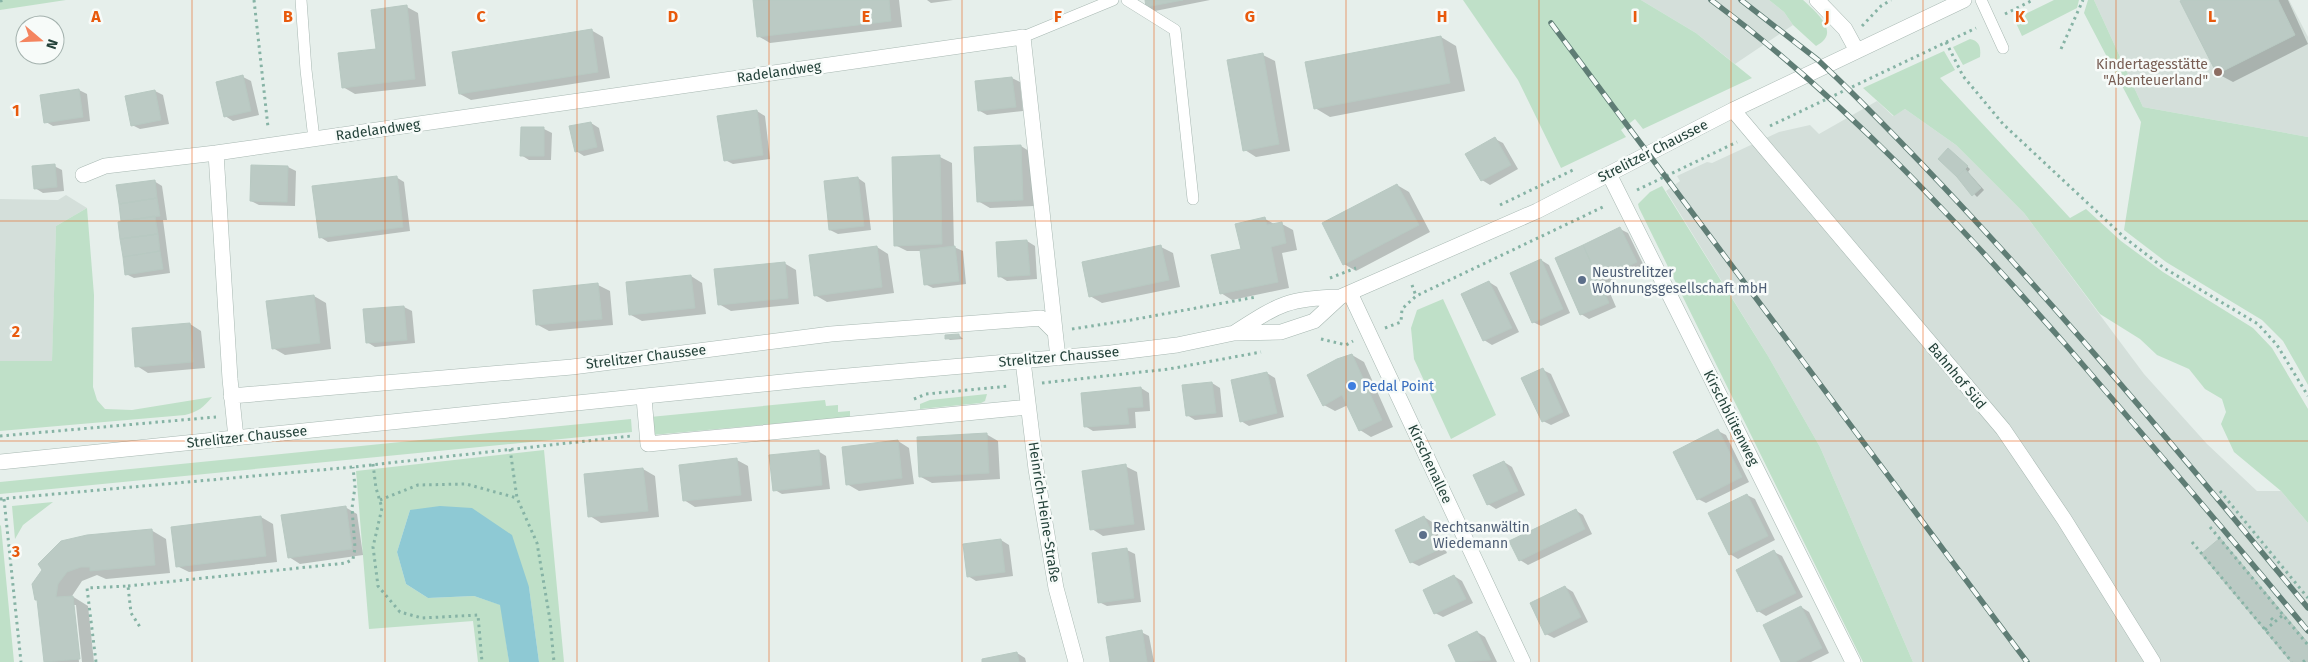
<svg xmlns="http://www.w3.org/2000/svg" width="2308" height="662" font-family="'Fira Sans',sans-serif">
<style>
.built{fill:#d4dfda}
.green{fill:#bfe0c8}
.water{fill:#8ec9d4}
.shadow{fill:#0003}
.building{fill:#bbcac4;stroke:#b8c9c2}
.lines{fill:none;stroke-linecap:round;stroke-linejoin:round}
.lane-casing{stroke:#a8b8b2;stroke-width:12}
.street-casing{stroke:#a8b8b2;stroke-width:16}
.path{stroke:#86b3a5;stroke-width:3;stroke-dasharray:2.5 4;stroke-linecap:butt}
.lane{stroke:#fff;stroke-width:11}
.street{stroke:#fff;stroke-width:15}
.rail-casing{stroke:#5f7d75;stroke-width:5.5}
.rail{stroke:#f7fbf9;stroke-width:4;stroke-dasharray:11;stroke-linecap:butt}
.grid{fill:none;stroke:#e8590c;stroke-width:1;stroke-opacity:0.55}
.education-dot{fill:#8d6e63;stroke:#f7fbf9;stroke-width:2}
.service-dot{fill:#5c6f8a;stroke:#f7fbf9;stroke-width:2}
.shop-dot{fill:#3f7fe0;stroke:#f7fbf9;stroke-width:2}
.labels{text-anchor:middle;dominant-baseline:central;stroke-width:5;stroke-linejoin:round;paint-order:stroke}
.education-label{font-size:14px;fill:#785e54;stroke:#f7fbf9;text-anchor:end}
.street-label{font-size:14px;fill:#24423a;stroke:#f7fbf9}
.service-label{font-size:14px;fill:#4e5e75;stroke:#f7fbf9;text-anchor:start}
.shop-label{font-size:14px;fill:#366cbe;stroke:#f7fbf9;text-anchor:start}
.grid-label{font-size:16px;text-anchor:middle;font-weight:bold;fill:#e8590c;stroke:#f7fbf9;stroke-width:5;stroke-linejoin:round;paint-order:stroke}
</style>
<rect width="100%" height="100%" fill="#e6efeb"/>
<!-- built -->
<path class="built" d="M1641,0H1769L1784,12L1793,25L1735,64L1696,33Z
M2094,0H2289L2308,37V137L2143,107Z
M1877,101L1893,116L1905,109L1956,145L2024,213L2144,374L2207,444L2257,491H2281L2308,523V662H1913L1820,447L1768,356L1666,191L1680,181L1677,176L1707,162L1712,163L1779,132L1810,125L1819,134Z
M66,195L87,208L56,226L51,401L0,406V199L58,200Z"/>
<!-- green -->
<path class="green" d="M0,0H66L0,10Z
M1463,0H1641L1696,33L1752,78L1643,129L1635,119L1621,130L1626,137L1561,168L1518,80Z
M1769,0H1803C1816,12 1842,33 1816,46L1793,25L1784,12Z
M2054,0H2079L2077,8L2022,36L2016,23L2019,17Z
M2088,0H2094L2143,107L2308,137V385L2283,341L2262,320L2166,262L2124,230L2141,122L2084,13Z
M1970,39C1980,41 1981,48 1980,57L1963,65L1953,47Z
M1944,51L1955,70L1940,78L2070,218L2086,209L2121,241L2163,272L2253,328L2272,348L2308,409V523L2281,491L2234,452L2221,424L2226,412L2222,399L2205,389L2189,369L2157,355L2140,339L2100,314L2024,213L1956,145L1905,109L1894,116L1863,88Z
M1662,186L1768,356L1820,447L1913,662H1863L1639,208L1638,204L1650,192Z
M87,208L94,295L93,387L97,400L105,409L132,410L212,397C204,407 198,412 185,415L0,431V361H52L56,226Z
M1443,299L1496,415L1451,439L1414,359L1411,328L1417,310Z
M987,394L985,401L981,403L920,409V404L930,400Z
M825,400L826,406L838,405V412L850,411V417L652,435L650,417Z
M631,419L632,432L0,494V482Z
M544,450L564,662H539L529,587L410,510L397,552L406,584L428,598L474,596L501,605L509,662H478L473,621L369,629L356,471Z
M53,502L23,525L15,539L12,506Z
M0,525L1,526L14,662H0Z"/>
<!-- water -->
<path class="water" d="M440,506L472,508L512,535L529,587L539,662H509L500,605L474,596L428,598L406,584L397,552L410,510Z"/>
<!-- shadow -->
<path class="shadow" d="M754,0H899L902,27L770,43L758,36Z
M927,0H953L931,3Z
M1146,0H1210L1155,11L1147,7Z
M2185,0H2288L2308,44L2233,82L2218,74Z
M407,7L418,13L426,86L355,94L343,87L377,50Z
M591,30L603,37L610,78L471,100L460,94Z
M1441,37L1456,46L1465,91L1330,117L1315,108Z
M1263,55L1275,61L1290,151L1256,157L1245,150Z
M243,77L251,81L259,115L233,121L225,116Z
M1012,78L1020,82L1023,111L987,115L980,111Z
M79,90L87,94L90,121L53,126L46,122Z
M155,91L163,95L169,124L140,129L132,125L127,97Z
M757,111L765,116L770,159L733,164L725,160Z
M591,123L599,128L604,151L584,156L576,151Z
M522,128L544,129L552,133L551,160H529L521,155Z
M1495,139L1503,143L1518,169L1490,185L1482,180L1467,154Z
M1021,146L1032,153L1034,206L990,208L978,201Z
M1948,149L1970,169L1968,172L1984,190L1977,197L1940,159Z
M940,157L952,163L954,247L963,251L966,284L933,288L925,284L921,251H907L895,245L893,158Z
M54,166L62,170L64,191L43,193L35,188Z
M288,167L296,171L295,206L259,205L251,201Z
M396,177L404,182L410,231L328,242L320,237Z
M858,178L865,183L871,230L838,234L830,230Z
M154,181L162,186L167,220H163L170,273L134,278L126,274L118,186Z
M1397,185L1409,192L1430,232L1356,271L1344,264Z
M1265,219L1276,225L1282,224L1293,230L1297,250L1282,253L1289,288L1232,300L1221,293L1242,250Z
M1620,229L1628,233L1644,266L1606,284L1616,307L1589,319L1581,314L1556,258Z
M1027,241L1035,246L1037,279L1007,281L999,276Z
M877,247L888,254L894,293L827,302L815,295Z
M1161,247L1173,253L1180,287L1102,303L1090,296Z
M1541,260L1549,265L1570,313L1541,326L1533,322Z
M784,263L796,270L799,304L731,311L719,304Z
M691,276L702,283L706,314L642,321L631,315Z
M1489,282L1497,287L1519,332L1492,345L1484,340Z
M598,285L610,291L613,325L549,331L538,325Z
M314,296L326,303L331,349L285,355L273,348L268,302Z
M404,307L412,311L415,343L375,347L367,342Z
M190,324L201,331L205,368L148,373L137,366Z
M959,335L963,339L950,340L947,338Z
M1352,355L1364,362L1393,427L1371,437L1360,430L1348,405L1335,411L1324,405Z
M1543,370L1551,374L1570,416L1551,425L1543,421Z
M1267,373L1275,378L1284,417L1249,426L1241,421Z
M1212,383L1220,388L1223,417L1195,420L1187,415Z
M1141,388L1149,393L1150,411L1135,412L1136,428L1093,431L1085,426Z
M1718,431L1726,435L1749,482L1706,503L1698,499Z
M986,434L998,441L1000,479L932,483L921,477Z
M898,441L909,448L914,484L859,491L847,484Z
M818,451L826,456L830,489L782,494L775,490Z
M737,460L748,466L752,501L695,507L684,500Z
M1504,462L1512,467L1525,495L1496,509L1488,504Z
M1125,466L1137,472L1145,530L1103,536L1092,529Z
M643,469L655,476L659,517L601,523L590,516Z
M1747,495L1755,499L1775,540L1738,559L1730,554L1710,513Z
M345,507L357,514L363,555L300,564L289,557Z
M1575,510L1583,515L1592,534L1528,565L1520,560Z
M261,517L273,524L277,562L189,572L177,566Z
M1424,517L1432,522L1447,553L1419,566L1411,562Z
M151,530L166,539L170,573L106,579L97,575L82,581L72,596L88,606L94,662H82L76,605H73L79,662H45L39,601L33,585Z
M1001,540L1009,545L1013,576L976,581L968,576Z
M2220,540L2308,643V662H2292Z
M1127,550L1135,554L1141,602L1107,606L1099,602Z
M1774,552L1782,556L1803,597L1766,616L1758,611Z
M1454,576L1462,581L1473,603L1443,617L1435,613Z
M1565,587L1573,592L1588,622L1554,638L1546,634Z
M1801,607L1809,612L1829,653L1811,662H1782Z
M1141,632L1149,636L1154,662H1111Z
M1477,632L1485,637L1497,662H1457L1449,645Z
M1017,653L1025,658L1026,662H984Z"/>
<!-- building -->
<path class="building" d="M753,0H889L891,21L757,37Z
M1145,0H1183L1146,7Z
M2182,0H2278L2295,35L2217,74L2180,1Z
M407,5L415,79L342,88L338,53L376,49L371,10Z
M592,29L598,72L459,94L452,52Z
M1441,36L1450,83L1314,109L1305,62Z
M1263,53L1279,144L1243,151L1227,60Z
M243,75L251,111L224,117L216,82Z
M1012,77L1016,107L978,111L975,81Z
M79,89L83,117L44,123L40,95Z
M155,90L161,120L131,126L125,96Z
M757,110L763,155L724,161L717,116Z
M591,122L597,147L575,152L569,126Z
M521,127H544V156H520Z
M1495,137L1511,165L1481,181L1465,154Z
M1021,145L1023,200L977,202L974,147Z
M1948,148L1968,166L1957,177L1938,159Z
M940,155L942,244L894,246L892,157Z
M55,164L57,187L34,189L32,166Z
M251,165L288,166L287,202L250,201Z
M1965,169L1981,188L1972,196L1957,177Z
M397,176L403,227L319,238L312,186Z
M858,177L864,226L829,230L824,181Z
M155,180L157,198L119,204L116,185Z
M1397,184L1419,225L1343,265L1322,223Z
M157,198L160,216L121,221L119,204Z
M155,216L158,234L120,239L118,222Z
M1265,217L1267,225L1282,222L1286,243L1271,247L1278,282L1220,294L1211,255L1241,249L1235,224Z
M1620,227L1637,262L1599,280L1583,245Z
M158,234L160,251L123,257L120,239Z
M1027,240L1030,275L998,277L996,242Z
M1161,245L1169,280L1089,297L1082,262Z
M1583,245L1609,303L1580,315L1555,258Z
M877,246L882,287L814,296L809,255Z
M955,246L959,281L924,285L920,250Z
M160,251L163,269L125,275L123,257Z
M1541,259L1563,309L1532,323L1510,273Z
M785,262L788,298L718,305L714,269Z
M691,275L695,308L629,315L626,282Z
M1489,281L1512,328L1483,341L1461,294Z
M598,283L602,319L536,325L533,290Z
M314,295L320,343L272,349L266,301Z
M404,306L407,340L366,343L363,309Z
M190,323L193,362L135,367L132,328Z
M959,334V338L945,339V335Z
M1352,354L1382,420L1359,431L1342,395L1323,406L1307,375L1337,359Z
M1543,368L1563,412L1542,422L1521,378Z
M1267,372L1277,413L1240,422L1231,380Z
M1212,382L1216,413L1186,416L1182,385Z
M1141,387L1143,407L1127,408L1129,424L1084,427L1081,393Z
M1718,429L1742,477L1697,500L1673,452Z
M987,433L989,473L919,477L917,437Z
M898,440L902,478L846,485L842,447Z
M819,450L822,485L773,491L769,455Z
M737,458L741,495L683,501L679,465Z
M1504,461L1518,491L1487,505L1473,475Z
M1126,464L1134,524L1090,530L1082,471Z
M643,468L648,511L588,517L584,474Z
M1747,494L1768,536L1729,555L1708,513Z
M346,506L352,549L288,558L281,515Z
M1576,509L1585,529L1519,561L1509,541Z
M261,516L266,556L176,567L171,527Z
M1424,516L1440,549L1410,563L1395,530Z
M152,529L155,565L90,571V567H81L67,572L58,584L56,597L73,596L80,659L44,662L37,600H35L32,584L42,570L38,564L61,541L87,535Z
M2220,538L2308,643V662H2291L2201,554Z
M1001,539L1005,572L967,577L963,544Z
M1127,548L1134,598L1098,603L1092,553Z
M1774,550L1796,593L1757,612L1736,570Z
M1454,575L1466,599L1434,614L1423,590Z
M1565,586L1581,617L1545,635L1530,603Z
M1801,606L1822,648L1795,662H1781L1763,625Z
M1142,630L1147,662H1110L1106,637Z
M1477,631L1491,660L1456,662L1448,645Z
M1017,652L1019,662H982V659Z"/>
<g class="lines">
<!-- lane casing -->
<g class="lane-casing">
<path id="lane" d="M301,0L306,70L314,139
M1127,0L1175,30L1193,199
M1981,0L2003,48
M1023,37L1113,0"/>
</g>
<!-- street casing -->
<g class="street-casing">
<path id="street" d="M1817,0L1845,29L1857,51
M1733,110L2003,429L2064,519L2153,662
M216,153L230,379L236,438
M1609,174L1853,662
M83,175L105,166L216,153L1023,37L1058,358
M1350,293L1523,662
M1234,333C1278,305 1287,298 1340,297L1537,211L1733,110L1964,0
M1023,361L1036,469L1056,588L1076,662
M231,396L572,367L831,334L1041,318L1055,332
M644,398L648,444L1028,407
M0,462L802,380L1111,353L1177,345L1234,333L1281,332L1314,321L1340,297"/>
</g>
<!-- path -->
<path class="path" d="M254,0L268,127
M0,1L5,0
M2005,14L2033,0
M1862,26L1881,6L1891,0
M1946,42L1963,76L2003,124L2125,238L2164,268L2258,324L2277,345L2308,396
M2061,49L2083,0
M1770,126L1976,28
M1637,190L1737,142
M1500,205L1573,170
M1330,278L1356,268
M1412,285L1416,296
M1385,328L1401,322L1402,309L1416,296L1605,206
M1072,329L1131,320L1256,297
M1321,339L1346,345L1353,341
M1042,383L1169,369L1261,352
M914,399L926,394L1009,386
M0,436L216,417
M510,449L517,498L537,543L550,620L554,662
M373,464L376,488L382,508L373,547L378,586L400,612L422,618L478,615L482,662
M2220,491L2308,598
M0,499L353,467L631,436
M4,499L21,662
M380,500L418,485L466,484L517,498
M2210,527L2308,645
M2192,542L2292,662
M128,586L346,563L353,559L355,548L352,508L355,487L353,467
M2271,618L2275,622
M2265,630L2283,615
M96,662L87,588L128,586L131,613L140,627
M2303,662L2308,658"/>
<!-- lane -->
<use href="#lane" class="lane"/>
<!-- street -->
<use href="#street" class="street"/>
<!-- rail casing -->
<g class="rail-casing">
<path id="rail" d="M1711,0C1844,99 1956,220 2065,344C2147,439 2228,534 2308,631
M1741,0L1818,60L1839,80C2007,245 2158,426 2308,608
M1551,23L2027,662"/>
</g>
<!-- rail -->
<use href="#rail" class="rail"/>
</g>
<!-- grid -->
<path class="grid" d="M192,0V662M385,0V662M577,0V662M769,0V662M962,0V662M1154,0V662M1346,0V662M1539,0V662M1731,0V662M1923,0V662M2116,0V662M0,221H2308M0,441H2308"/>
<!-- markers -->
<circle class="education-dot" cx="2218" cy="72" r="5"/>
<g class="service-dot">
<circle cx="1582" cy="280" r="5"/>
<circle cx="1423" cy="535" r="5"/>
</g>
<circle class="shop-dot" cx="1352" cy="386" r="5"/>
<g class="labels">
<!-- education labels -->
<g class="education-label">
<text x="2208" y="64">Kindertagesstätte<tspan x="2208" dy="16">"Abenteuerland"</tspan></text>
</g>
<!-- street labels -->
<g class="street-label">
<text transform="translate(779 72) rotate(-8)">Radelandweg</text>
<text transform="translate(378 130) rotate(-8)">Radelandweg</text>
<text transform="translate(1653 151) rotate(-27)">Strelitzer Chaussee</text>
<text transform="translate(646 357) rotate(-7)">Strelitzer Chaussee</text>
<text transform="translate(1059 357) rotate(-5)">Strelitzer Chaussee</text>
<text transform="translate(1957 376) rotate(50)">Bahnhof Süd</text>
<text transform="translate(1731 418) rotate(63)">Kirschblütenweg</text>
<text transform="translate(247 437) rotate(-6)">Strelitzer Chaussee</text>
<text transform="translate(1430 464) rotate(65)">Kirschenallee</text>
<text transform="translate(1044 512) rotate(81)">Heinrich-Heine-Straße</text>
</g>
<!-- service labels -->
<g class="service-label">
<text x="1592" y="272">Neustrelitzer<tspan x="1592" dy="16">Wohnungsgesellschaft mbH</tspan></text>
<text x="1433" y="527">Rechtsanwältin<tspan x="1433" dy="16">Wiedemann</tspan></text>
</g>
<!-- shop labels -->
<g class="shop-label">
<text x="1362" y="386">Pedal Point</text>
</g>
</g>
<g class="grid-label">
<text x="96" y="22">A</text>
<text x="288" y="22">B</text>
<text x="481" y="22">C</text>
<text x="673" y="22">D</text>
<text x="866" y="22">E</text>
<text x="1058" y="22">F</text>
<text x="1250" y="22">G</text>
<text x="1442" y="22">H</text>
<text x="1635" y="22">I</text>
<text x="1827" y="22">J</text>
<text x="2020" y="22">K</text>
<text x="2212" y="22">L</text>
<text x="16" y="116">1</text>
<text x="16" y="337">2</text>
<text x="16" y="557">3</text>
</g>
<!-- north arrow -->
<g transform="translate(40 40) rotate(109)"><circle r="24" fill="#f7fbf9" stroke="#a3b1ad"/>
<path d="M0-4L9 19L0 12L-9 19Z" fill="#f4845f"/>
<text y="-8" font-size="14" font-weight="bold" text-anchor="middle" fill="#24423a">N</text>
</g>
</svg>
